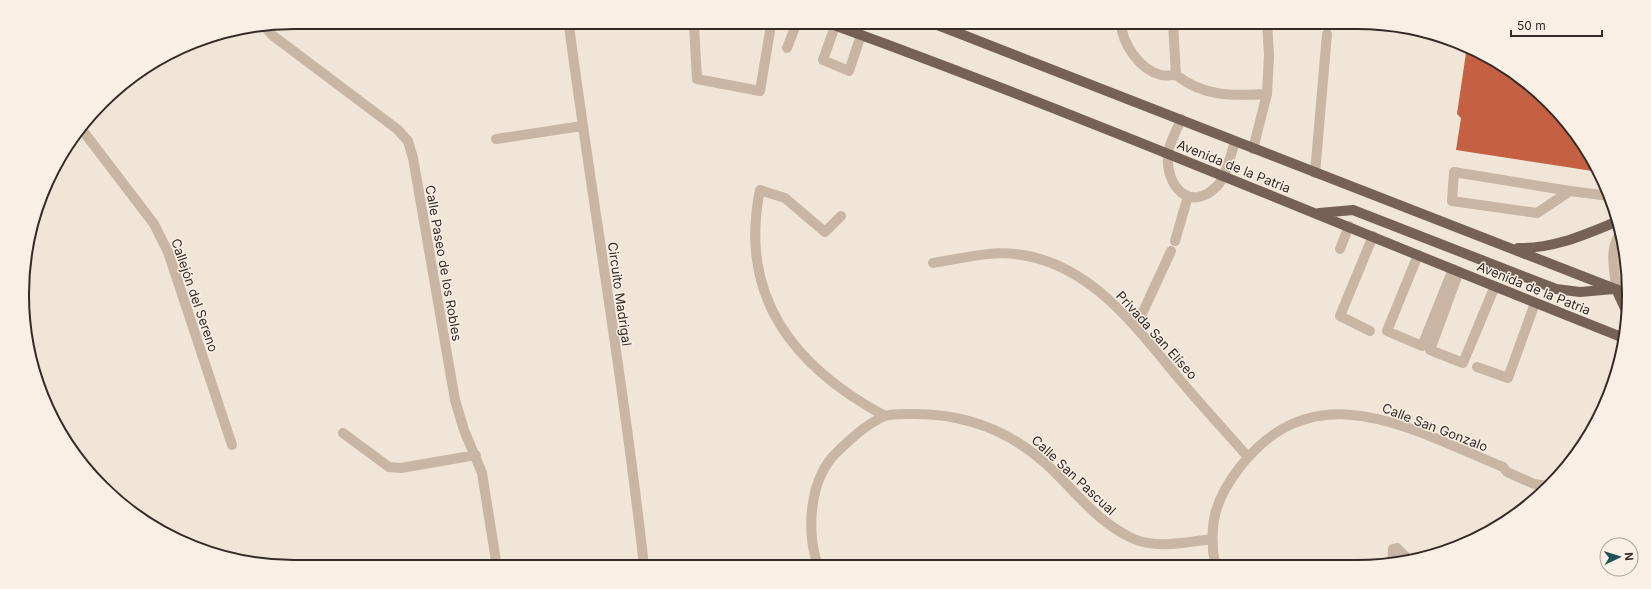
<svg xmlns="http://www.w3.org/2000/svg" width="1651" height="589" font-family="Inter,sans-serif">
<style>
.building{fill:#c56142}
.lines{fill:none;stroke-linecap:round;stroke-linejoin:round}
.minor{stroke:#c8b5a4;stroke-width:10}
.major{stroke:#766157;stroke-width:10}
.labels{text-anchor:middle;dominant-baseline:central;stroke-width:3;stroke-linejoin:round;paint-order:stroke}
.street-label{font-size:13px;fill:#342a26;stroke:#f9efe4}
.rim{fill:none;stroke:#342a26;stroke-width:2}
</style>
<rect width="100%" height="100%" fill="#f1e5d8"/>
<!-- building -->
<path class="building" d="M1467,46L1477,50L1522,78L1561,115L1592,158L1599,172L1456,150L1461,118L1457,114Z"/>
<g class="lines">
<!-- minor -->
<path class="minor" d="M1121,23C1122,44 1140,70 1161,75C1165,76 1171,75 1176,75
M1173,23L1176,75C1204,97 1233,96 1267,94
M694,25L697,79L760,91L771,25
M569,26C593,206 624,385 644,566
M835,26L823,60L849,71L861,35
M265,27L272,35L397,129L408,141L413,158L455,400L464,430L482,473L497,567
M787,48L796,25
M1181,119C1177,130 1169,143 1168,154C1165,187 1191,214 1218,185C1226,177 1231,153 1235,142
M80,127L154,224L168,252L232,445
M496,139L582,126
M1253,149L1267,94L1269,55L1267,22
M1315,173L1327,34
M1570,191L1537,213L1452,201L1454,172L1570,191L1610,196
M841,216L825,232L785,198L760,190C738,297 794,367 885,416
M1621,233C1608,249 1615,269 1616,289L1627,284
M1621,234V249L1626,257
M1175,241L1188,196
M1340,249L1349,226
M1418,255L1387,331L1422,346L1453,269
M933,263C958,259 989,251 1015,254C1091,262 1136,328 1181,381C1203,407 1226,432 1248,457
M1458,274L1430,350L1463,363L1495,286
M1136,327L1171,251
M1370,331L1340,316L1373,236
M1477,367L1508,378L1535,303
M343,433L389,467L401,468L476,455
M1215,565C1208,524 1215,499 1240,467C1316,369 1414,431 1503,467L1507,472L1534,484L1547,486
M1392,565L1393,549L1397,548L1409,560
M818,566C806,531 809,479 837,452C851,439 866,424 885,416C894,413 905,414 915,414C963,414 1008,430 1045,463C1074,489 1097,523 1134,539C1157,549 1187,542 1212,539"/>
<!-- major -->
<path class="major" d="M831,24C1099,121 1360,234 1624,338
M935,24L1628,294
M1319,213L1353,210L1556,289L1580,292L1614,289
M1518,248C1554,249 1586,234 1618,221
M1616,289L1628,315"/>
</g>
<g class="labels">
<!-- street labels -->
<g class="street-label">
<text transform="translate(1234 166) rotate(22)">Avenida de la Patria</text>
<text transform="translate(444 263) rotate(80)">Calle Paseo de los Robles</text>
<text transform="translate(1534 288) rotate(22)">Avenida de la Patria</text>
<text transform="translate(620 294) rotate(82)">Circuito Madrigal</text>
<text transform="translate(195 295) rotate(71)">Callejón del Sereno</text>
<text transform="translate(1157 335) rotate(48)">Privada San Elíseo</text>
<text transform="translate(1435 427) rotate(21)">Calle San Gonzalo</text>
<text transform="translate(1074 475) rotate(43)">Calle San Pascual</text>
</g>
</g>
<!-- crop -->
<path d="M0 0H1651V589H0ZM294 29H1357A265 265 0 0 1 1622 294V295A265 265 0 0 1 1357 560H294A265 265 0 0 1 29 295V294A265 265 0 0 1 294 29Z" fill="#f9efe4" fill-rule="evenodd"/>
<path class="rim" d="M294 29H1357A265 265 0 0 1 1622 294V295A265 265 0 0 1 1357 560H294A265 265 0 0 1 29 295V294A265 265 0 0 1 294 29Z"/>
<!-- north arrow -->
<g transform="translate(1619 557) rotate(86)"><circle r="19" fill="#f9efe4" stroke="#aaa098"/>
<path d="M0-3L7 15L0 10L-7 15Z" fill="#1c5155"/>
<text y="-6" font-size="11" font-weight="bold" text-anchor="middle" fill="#342a26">N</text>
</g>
<!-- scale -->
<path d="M1511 30v6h91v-6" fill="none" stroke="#342a26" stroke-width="2"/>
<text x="1517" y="30" font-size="12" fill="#342a26" stroke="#f9efe4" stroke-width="3" paint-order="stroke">50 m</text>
</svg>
